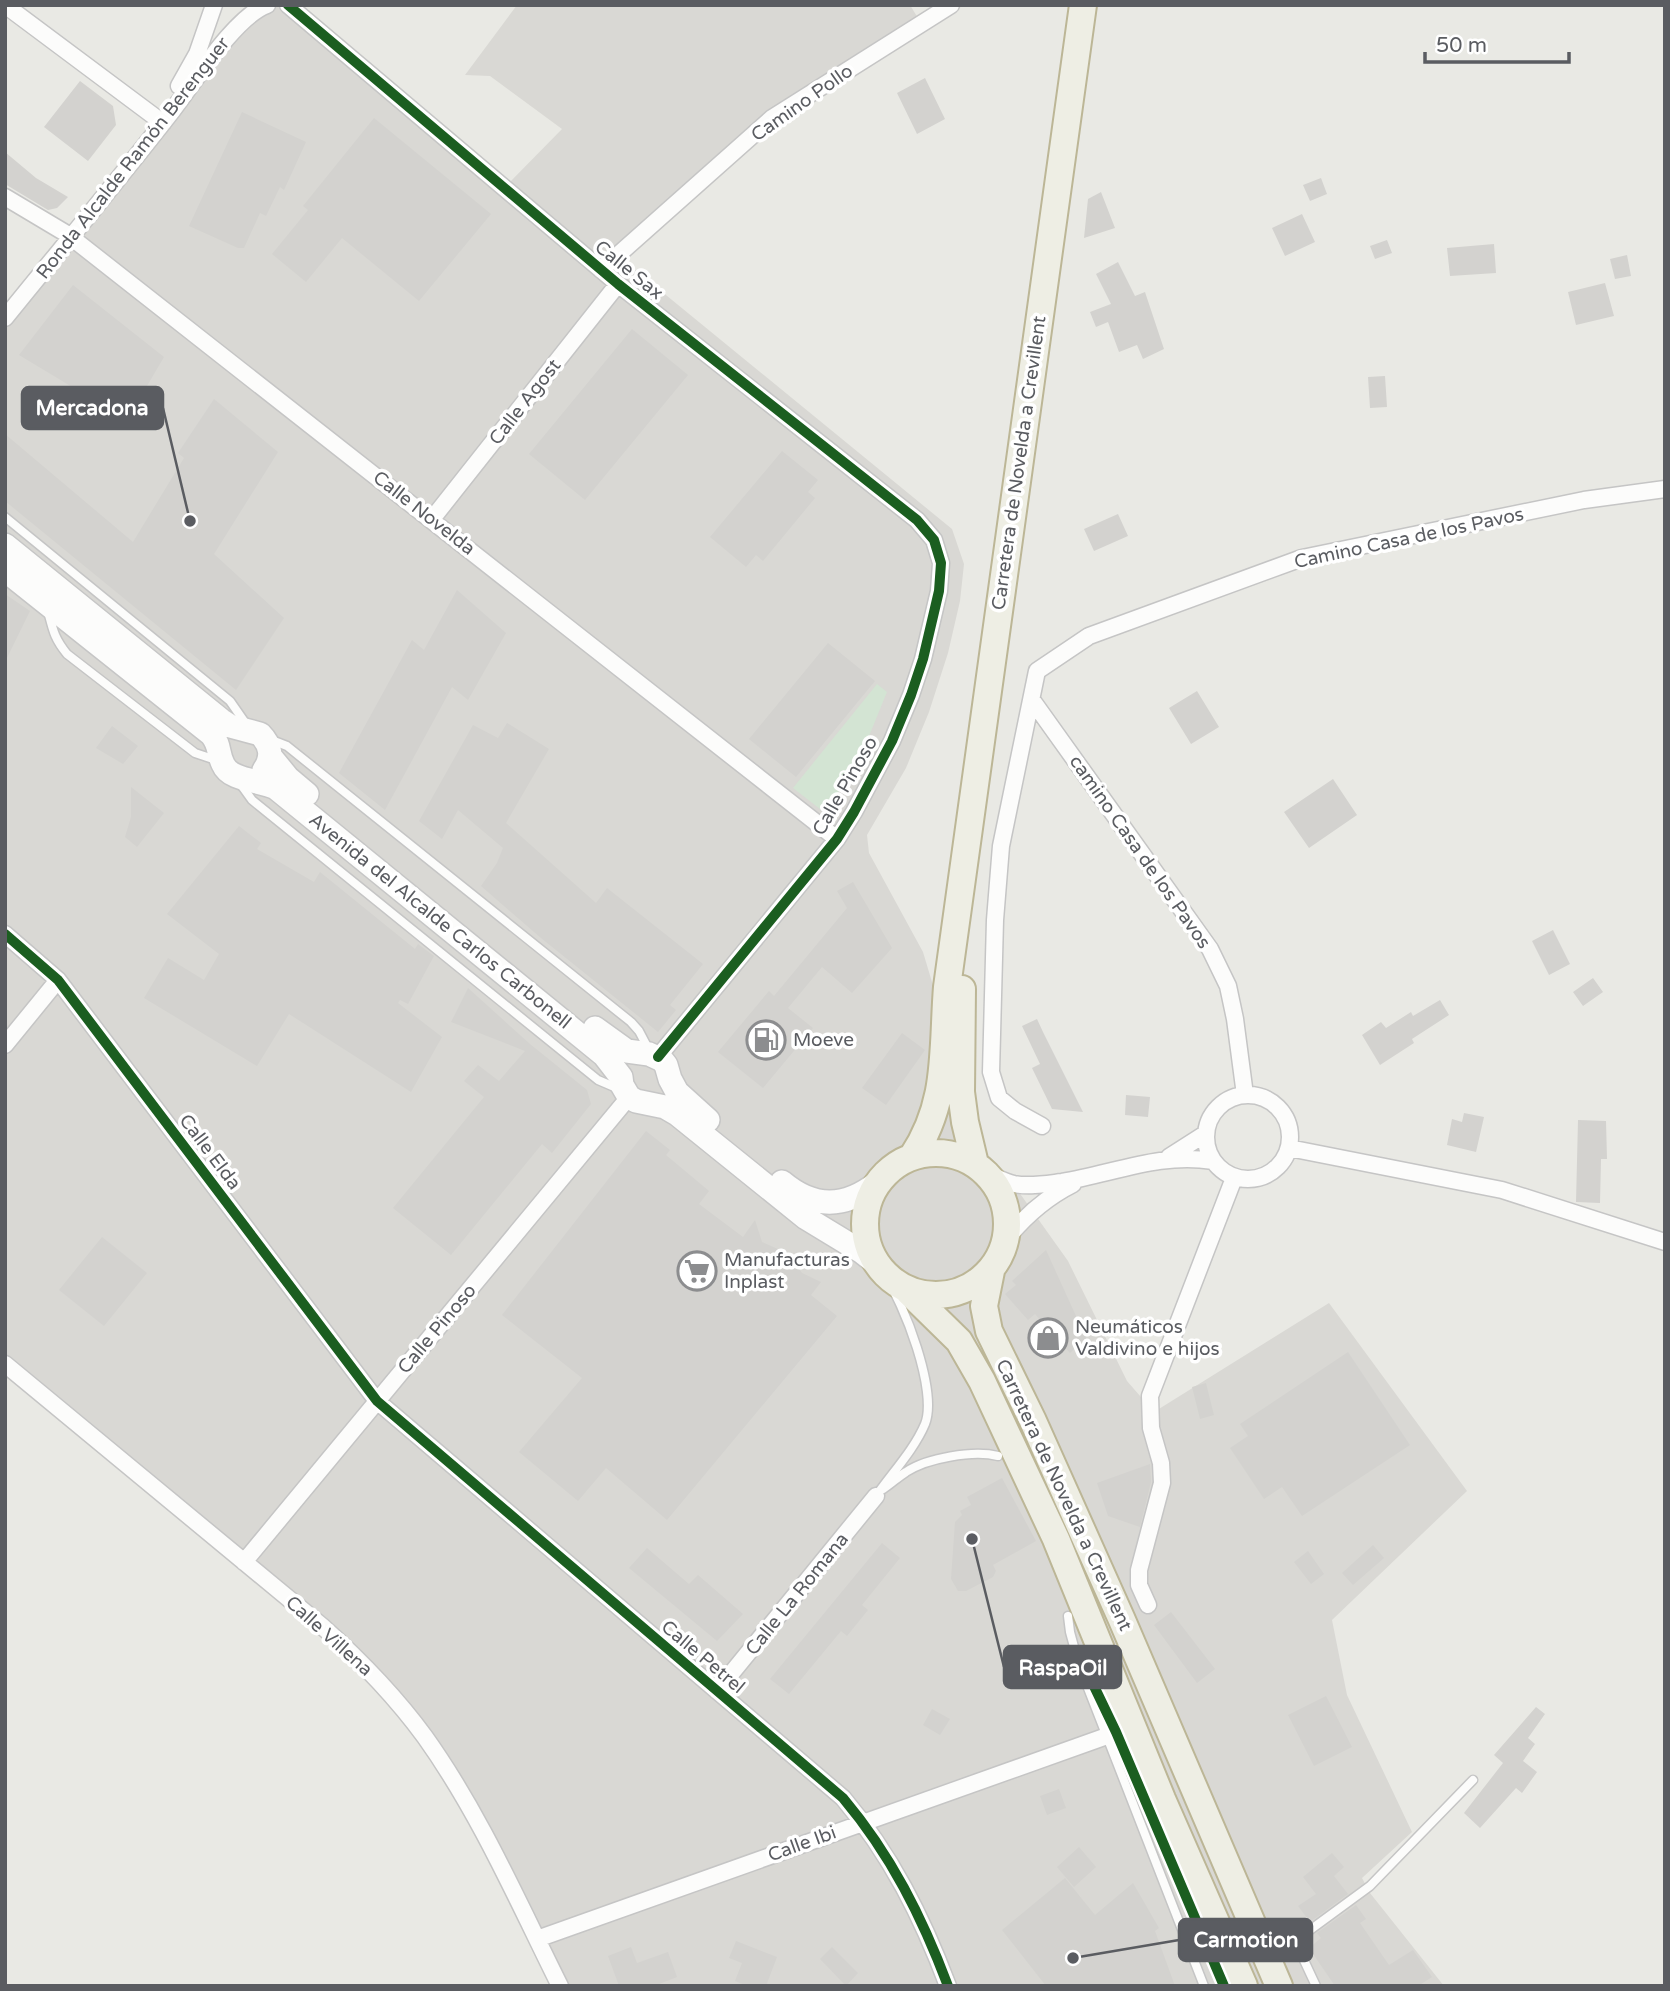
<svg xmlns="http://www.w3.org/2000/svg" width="1670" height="1991" font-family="'Varela Round',sans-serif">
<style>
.industrial{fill:#d9d8d4}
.green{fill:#d3e4d3}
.building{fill:#d3d2cf}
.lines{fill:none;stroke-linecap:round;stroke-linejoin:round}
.service-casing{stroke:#c5c5c5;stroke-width:11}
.minor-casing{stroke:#c5c5c5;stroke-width:19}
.secondary-casing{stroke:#c6c6c6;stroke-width:26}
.trunk-casing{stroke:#bcb696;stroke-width:30}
.service{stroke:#fcfcfb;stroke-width:8}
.minor{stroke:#fcfcfb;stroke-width:16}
.secondary{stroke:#fcfcfb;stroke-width:23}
.trunk{stroke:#eeeee4;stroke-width:26}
.cycleway-casing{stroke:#fff;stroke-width:15}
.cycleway{stroke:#1b5e20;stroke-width:10}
.labels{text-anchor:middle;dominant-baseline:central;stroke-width:7;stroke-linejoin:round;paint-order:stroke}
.street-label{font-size:19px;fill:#5a5c61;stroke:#fff}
.poi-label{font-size:19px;fill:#5a5c61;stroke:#fff;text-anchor:start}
.leader{fill:none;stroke:#5a5c61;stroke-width:2.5}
.callout-dot{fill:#5a5c61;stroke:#fff;stroke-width:2.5}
.callout{fill:#5a5c61;stroke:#5a5c61;stroke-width:2.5}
.callout-label{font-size:21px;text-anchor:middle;font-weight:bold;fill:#fff}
</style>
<rect width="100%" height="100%" fill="#e9e9e4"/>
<!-- industrial -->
<path class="industrial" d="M253,5H288L504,188L562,129L490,76L465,75L517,5H910L921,23L772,118L617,255L952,529L964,564L960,601L948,653L929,712L906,768L867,835L869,853L923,952L981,1146L992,1163L1006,1174L1068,1261L1127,1381L1154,1412L1329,1303L1467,1491L1332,1620L1347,1695L1412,1832L1362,1878L1370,1893L1444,1986H560L475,1815L369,1669L5,1364V310L207,58L243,9Z"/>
<!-- green -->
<path class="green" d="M877,684L887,692C873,725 851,791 820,809L793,788Z"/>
<!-- building -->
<path class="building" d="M925,78L945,119L917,134L897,93Z
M80,81L113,106L116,125L88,161L44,127Z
M242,112L306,142L284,190L280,187L266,216L260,213L244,248H238L189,226Z
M374,118L491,214L419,301L342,238L306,282L272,254L308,210L303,206Z
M5,152L36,178L68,197L57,208L48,210L5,184Z
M1321,178L1327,194L1310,201L1303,185Z
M1101,192L1115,228L1084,238L1088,199Z
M1302,214L1315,242L1285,256L1272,228Z
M1387,240L1392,253L1375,259L1370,246Z
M1494,244L1496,273L1450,276L1447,248Z
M1627,255L1631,276L1615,279L1610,259Z
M1118,262L1135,296L1145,292L1164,349L1143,359L1137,345L1119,352L1108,322L1096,327L1090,312L1111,304L1096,274Z
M1605,283L1614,316L1576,325L1568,292Z
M73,285L164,357L127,420L19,355Z
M632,329L688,375L585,500L529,454Z
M1385,376L1387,407L1370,408L1368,377Z
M214,399L278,452L214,554L284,618L236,690L5,501V434L133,542L184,458L178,453Z
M782,451L818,480L808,492L815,498L763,561L756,555L746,567L710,537Z
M1118,514L1128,536L1094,551L1084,529Z
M457,590L506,633L468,700L452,687L385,810L339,773L412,640L424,650Z
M5,594L30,611L5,662Z
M828,643L875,681L796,777L749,739Z
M1197,691L1219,727L1191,744L1169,708Z
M507,723L549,749L506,823L596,903L607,888L703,964L670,1005L676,1010L658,1032L541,938L481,886L497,863L503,848L458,810L442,839L419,821L473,725L498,738Z
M112,726L138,746L123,764L96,748Z
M1333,779L1357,815L1309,848L1284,812Z
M131,787L164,813L137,847L125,837L131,817Z
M239,826L261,843L257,849L314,882L320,872L415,949L418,944L434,956L408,1004L400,1000L398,1003L442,1037L411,1092L289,1014L257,1066L144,998L168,958L204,980L219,954L167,914Z
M853,882L892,948L852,993L822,967L788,1008L813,1028L763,1088L718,1052L769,991L774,996L847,908L837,891Z
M1553,930L1570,964L1549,975L1532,941Z
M1593,978L1603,992L1583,1006L1573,992Z
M468,988L530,1044L587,1090L591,1104L552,1153L542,1144L451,1255L393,1208L484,1097L464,1081L478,1065L499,1081L525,1051L451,1022Z
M1440,1000L1449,1015L1412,1039L1414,1043L1380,1065L1362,1035L1381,1022L1386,1028L1411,1012L1413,1016Z
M1037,1019L1043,1032L1083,1112L1052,1109L1032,1068L1040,1064L1022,1026Z
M902,1033L925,1050L886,1105L862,1088Z
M1126,1095L1150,1097L1148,1117L1125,1115Z
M1464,1113L1484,1117L1476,1152L1447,1145L1452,1119L1462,1122Z
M1578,1120L1606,1121L1607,1159H1601L1600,1203L1576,1202Z
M646,1131L670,1150L666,1155L709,1191L699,1204L743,1237L755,1220L762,1242L780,1250L791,1257L802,1273L821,1282L811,1295L837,1316L667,1520L606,1468L578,1501L519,1452L582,1378L502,1315Z
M102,1237L147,1273L104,1326L59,1290Z
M1046,1250L1086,1338L1070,1353L1035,1314L1028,1320L1005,1294L1016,1285L1012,1281Z
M1348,1352L1410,1445L1302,1516L1282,1487L1264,1499L1230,1448L1248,1436L1240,1424Z
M1206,1383L1214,1415L1200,1419L1192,1387Z
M1150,1464L1151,1482L1140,1527L1108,1516L1097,1483Z
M1002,1478L1036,1541L993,1565L996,1571L993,1577L966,1591H958L951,1579L955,1522L962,1515L960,1511L971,1505L967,1497Z
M882,1543L900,1558L862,1605L868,1610L847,1636L841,1631L789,1694L770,1679Z
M1373,1545L1384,1558L1353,1585L1342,1573Z
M647,1548L689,1584L698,1575L743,1614L717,1641L629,1568Z
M1308,1551L1324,1574L1311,1584L1294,1562Z
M1171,1612L1215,1669L1197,1683L1154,1625Z
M1326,1696L1352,1747L1314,1766L1288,1715Z
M1536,1707L1545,1714L1528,1738L1535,1744L1523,1761L1537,1772L1522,1793L1516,1788L1480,1828L1464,1813L1503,1763L1494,1755Z
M932,1709L950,1719L940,1735L923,1725Z
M1059,1789L1066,1808L1047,1815L1040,1796Z
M1079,1847L1096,1867L1074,1887L1057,1867Z
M1332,1853L1344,1867L1334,1876L1348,1894L1310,1922L1298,1906L1316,1894L1303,1877Z
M1065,1878L1095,1915L1133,1883L1159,1928L1155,1931L1175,1986H1046L1002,1930Z
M1356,1905L1366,1919L1360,1923L1389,1965L1413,1950L1432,1977L1418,1986H1335L1309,1948L1321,1938L1317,1933Z
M736,1941L777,1957L766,1986H747L735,1981L742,1963L729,1958Z
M631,1947L637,1963L668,1952L677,1977L654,1986H619L608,1956Z
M832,1947L858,1973L846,1986L820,1959Z"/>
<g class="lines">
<!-- service casing -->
<g class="service-casing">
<path id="service" d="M5,517L230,701L246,724
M48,611C53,630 54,638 67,654L195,753L219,761
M269,739L287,746L631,1022L639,1031L649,1050
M239,782L252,800L598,1080L619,1089
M883,1489C891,1484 898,1477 906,1472C927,1458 973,1450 998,1456
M876,1496C892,1473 914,1450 925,1424C938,1392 904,1302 884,1275
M1068,1616L1070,1632L1079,1665L1204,1986
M1316,1986L1295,1941L1370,1886L1473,1780"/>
</g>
<!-- minor casing -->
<g class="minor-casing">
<path id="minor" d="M5,5L163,123
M288,5L618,284L917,520L934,540L941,563L939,591L923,659L911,695L892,741L854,812L837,839L658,1057
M179,86L197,54L214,5
M5,197L67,234L837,839
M601,270L772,118L951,5
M5,318C60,250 116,183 169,115C192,86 234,17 267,5
M432,519L618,284
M1032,700L1210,949L1228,986L1235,1019L1245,1095
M5,934L58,980L377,1401L843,1798C891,1855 922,1917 948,1986
M5,1045L58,980
M1206 1137a42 42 0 1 1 84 0a42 42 0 1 1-84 0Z
M1042,1126L1015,1111L999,1098L991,1072L995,920L1001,846L1037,671L1089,636L1302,558L1584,500L1665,489
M1289,1148L1502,1190L1665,1242
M1169,1157L1205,1134
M988,1174C996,1177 1005,1182 1014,1184C1030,1187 1046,1184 1062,1182C1112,1174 1162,1152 1212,1161
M1008,1237C1027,1214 1047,1197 1073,1184
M5,1364L323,1627C361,1661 395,1696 425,1737C480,1814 518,1902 560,1986
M244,1562L629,1097
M1148,1605L1139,1585V1570L1162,1483L1161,1463L1151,1428L1150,1396L1234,1178
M717,1691L876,1496
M537,1939L1107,1736"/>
</g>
<!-- secondary casing -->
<g class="secondary-casing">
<path id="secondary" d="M5,545L221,720L230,726L260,734C271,745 273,757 264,770
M5,570L211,734C221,746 217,752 223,764C230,781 260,780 276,788L604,1055L621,1077L622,1085L629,1097L636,1101L665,1107L677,1114L806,1218L862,1252L876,1263
M270,756L288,778L307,794
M595,1028L627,1051L649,1054L662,1060L666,1065L670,1079L677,1092L708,1120
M782,1182C814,1209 845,1208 877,1183"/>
</g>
<!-- trunk casing -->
<g class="trunk-casing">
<path id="trunk" d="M962,989L961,1092L965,1122L975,1164
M865 1224a71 71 0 1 1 142 0a71 71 0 1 1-142 0Z
M912,1157C949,1102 942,1050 947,987L1083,5
M991,1271L984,1306L989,1331L1033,1421L1122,1620L1279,1986
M909,1292L959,1341L982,1381L1056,1539L1162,1799L1244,1986"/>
</g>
<!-- service -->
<use href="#service" class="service"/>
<!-- minor -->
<use href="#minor" class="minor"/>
<!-- secondary -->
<use href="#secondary" class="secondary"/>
<!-- trunk -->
<use href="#trunk" class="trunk"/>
<!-- cycleway casing -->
<g class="cycleway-casing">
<path id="cycleway" d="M288,5L618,284L917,520L934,540L941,563L939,591L923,659L911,695L892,741L854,812L837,839L658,1057
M5,934L58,980L377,1401L843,1798C891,1855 922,1917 948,1986
M1093,1684L1116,1732L1224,1986"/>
</g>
<!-- cycleway -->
<use href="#cycleway" class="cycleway"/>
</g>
<!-- icons -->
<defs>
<g id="fuel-ring" transform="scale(2.0125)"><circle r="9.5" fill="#fff" stroke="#8c8d8f" stroke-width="1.5"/><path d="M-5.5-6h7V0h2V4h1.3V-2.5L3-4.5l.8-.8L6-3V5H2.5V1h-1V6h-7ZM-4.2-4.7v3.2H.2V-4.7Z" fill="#8c8d8f"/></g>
<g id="supermarket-ring" transform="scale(2.0125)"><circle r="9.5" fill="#fff" stroke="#8c8d8f" stroke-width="1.5"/><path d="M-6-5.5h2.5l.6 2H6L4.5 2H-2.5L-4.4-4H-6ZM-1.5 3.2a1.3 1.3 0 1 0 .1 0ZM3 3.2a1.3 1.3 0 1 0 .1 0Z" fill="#8c8d8f"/></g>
<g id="shop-ring" transform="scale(2.0125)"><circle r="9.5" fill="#fff" stroke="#8c8d8f" stroke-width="1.5"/><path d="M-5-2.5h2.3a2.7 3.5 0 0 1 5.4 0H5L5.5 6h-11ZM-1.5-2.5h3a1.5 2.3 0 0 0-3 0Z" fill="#8c8d8f"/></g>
</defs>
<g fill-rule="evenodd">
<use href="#fuel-ring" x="766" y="1040"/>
<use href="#supermarket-ring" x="697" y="1271"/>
<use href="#shop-ring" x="1048" y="1338"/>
</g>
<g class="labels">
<!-- street labels -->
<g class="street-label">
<text transform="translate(802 103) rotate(-35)">Camino Pollo</text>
<text transform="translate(133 158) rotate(-52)">Ronda Alcalde Ramón Berenguer</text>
<text transform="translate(629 270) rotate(39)">Calle Sax</text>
<text transform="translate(525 402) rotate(-52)">Calle Agost</text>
<text transform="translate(1019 463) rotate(-82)">Carretera de Novelda a Crevillent</text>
<text transform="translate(424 513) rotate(38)">Calle Novelda</text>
<text transform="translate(1409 538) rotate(-12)">Camino Casa de los Pavos</text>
<text transform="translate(845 786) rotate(-60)">Calle Pinoso</text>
<text transform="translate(1140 852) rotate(55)">camino Casa de los Pavos</text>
<text transform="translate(440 921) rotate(39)">Avenida del Alcalde Carlos Carbonell</text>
<text transform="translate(210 1152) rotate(53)">Calle Elda</text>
<text transform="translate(437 1329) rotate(-50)">Calle Pinoso</text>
<text transform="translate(1064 1495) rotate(65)">Carretera de Novelda a Crevillent</text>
<text transform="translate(797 1594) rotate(-51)">Calle La Romana</text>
<text transform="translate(329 1636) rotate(42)">Calle Villena</text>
<text transform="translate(703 1657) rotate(40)">Calle Petrel</text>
<text transform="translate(802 1844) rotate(-20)">Calle Ibi</text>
</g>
<!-- poi labels -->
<g class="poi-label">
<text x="793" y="1040">Moeve</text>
<text x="724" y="1260">Manufacturas<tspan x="724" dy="22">Inplast</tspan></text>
<text x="1075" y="1327">Neumáticos<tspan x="1075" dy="22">Valdivino e hijos</tspan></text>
</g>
</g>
<!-- callouts -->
<path class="leader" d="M190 521L163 408M972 1539L1004 1667M1073 1958L1179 1940"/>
<g class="callout-dot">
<circle cx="190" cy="521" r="7"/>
<circle cx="972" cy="1539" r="7"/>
<circle cx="1073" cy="1958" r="7"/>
</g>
<g class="callout">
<rect x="22" y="387" width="141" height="42" rx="7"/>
<rect x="1004" y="1646" width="117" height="42" rx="7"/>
<rect x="1179" y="1919" width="133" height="42" rx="7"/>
</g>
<g class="callout-label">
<text x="92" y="415">Mercadona</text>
<text x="1063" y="1675">RaspaOil</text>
<text x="1246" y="1947">Carmotion</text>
</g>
<!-- border -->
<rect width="1670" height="1991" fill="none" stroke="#5a5c61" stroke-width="14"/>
<!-- scale -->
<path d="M1425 52v10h144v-10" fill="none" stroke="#5a5c61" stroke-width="3.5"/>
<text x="1436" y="52" font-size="21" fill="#5a5c61" stroke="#ffffff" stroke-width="5" paint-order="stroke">50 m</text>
</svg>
